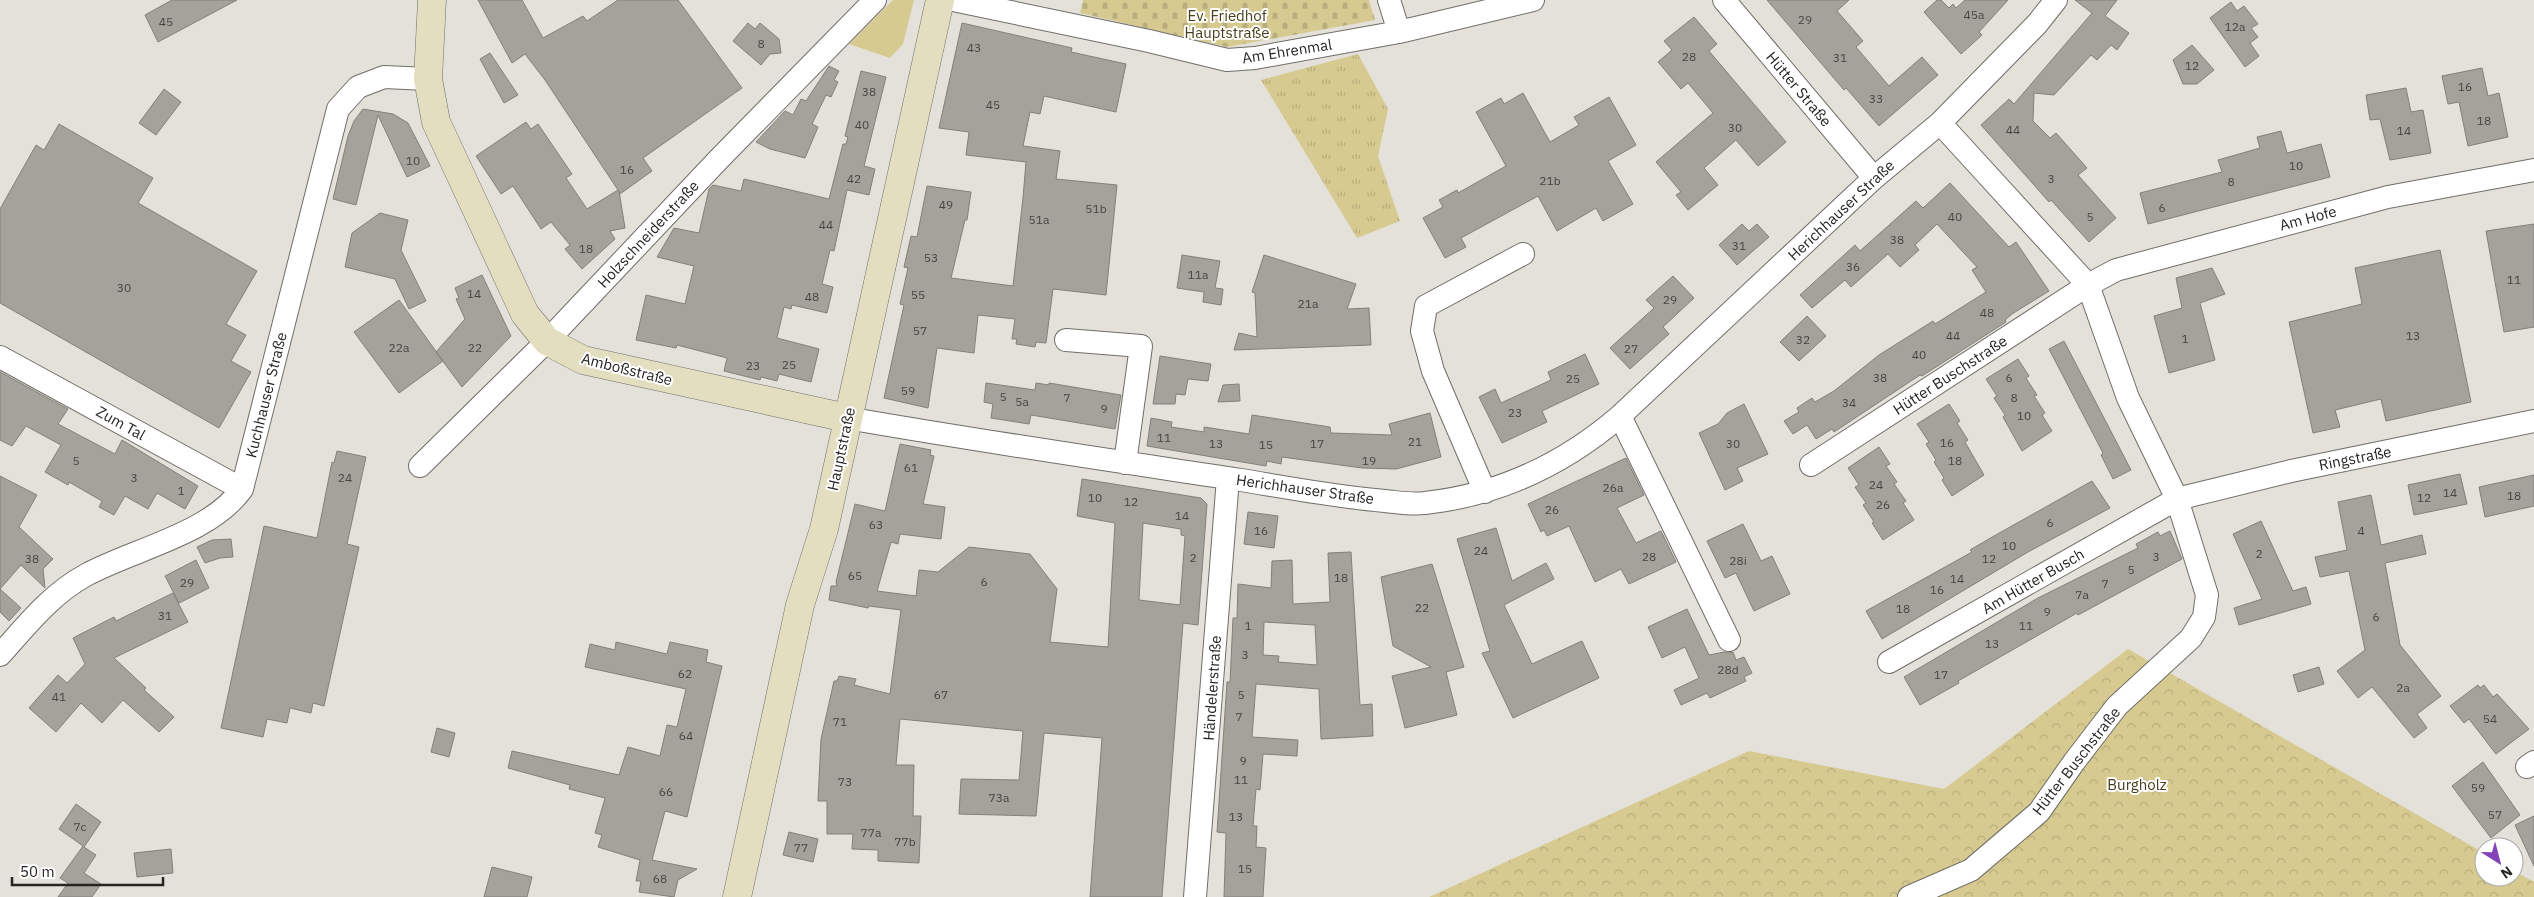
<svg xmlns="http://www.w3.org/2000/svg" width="2534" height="897" font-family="'IBM Plex Sans',sans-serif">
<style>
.grass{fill:#d7ca90}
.forest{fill:url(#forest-crowns)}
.cemetery{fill:url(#cemetery-stones)}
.park{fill:url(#park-tufts)}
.building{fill:#a4a29b;stroke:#82807a;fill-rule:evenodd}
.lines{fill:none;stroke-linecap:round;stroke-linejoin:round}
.street-casing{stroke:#706e68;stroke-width:24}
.secondary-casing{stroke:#706e68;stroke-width:29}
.street{stroke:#fff;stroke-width:22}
.secondary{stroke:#e4dec1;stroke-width:28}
.labels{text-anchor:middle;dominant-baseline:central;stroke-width:4;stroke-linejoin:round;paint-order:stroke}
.number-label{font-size:12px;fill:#464440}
.park-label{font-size:15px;fill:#473f1a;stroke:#fff}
.street-label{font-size:15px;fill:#262522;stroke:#fff}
</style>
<defs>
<pattern id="forest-crowns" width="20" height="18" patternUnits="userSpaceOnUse" patternTransform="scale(1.25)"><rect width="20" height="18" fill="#d7ca90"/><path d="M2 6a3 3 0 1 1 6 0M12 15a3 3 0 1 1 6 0" fill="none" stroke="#b8ad7c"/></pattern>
<pattern id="cemetery-stones" width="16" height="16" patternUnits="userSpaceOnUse" patternTransform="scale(1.25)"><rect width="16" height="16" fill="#d7ca90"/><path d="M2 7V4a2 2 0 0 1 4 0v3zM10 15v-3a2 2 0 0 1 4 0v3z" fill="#b8ad7c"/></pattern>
<pattern id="park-tufts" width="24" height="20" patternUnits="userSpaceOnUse" patternTransform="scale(1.25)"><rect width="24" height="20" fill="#d7ca90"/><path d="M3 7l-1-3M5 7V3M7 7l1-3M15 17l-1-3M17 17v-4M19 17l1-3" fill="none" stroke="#b8ad7c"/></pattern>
</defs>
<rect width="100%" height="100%" fill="#e3e1da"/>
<!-- grass -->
<path class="grass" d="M893,0H914L903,44L890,58L849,44Z"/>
<!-- forest -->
<path class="forest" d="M2128,649L2484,853V877H2514V871L2534,882V897H1429L1749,751L1944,789Z"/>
<!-- cemetery -->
<path class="cemetery" d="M1083,0H1369L1375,20L1227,47L1080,13Z"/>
<!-- park -->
<path class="park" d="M1358,54L1388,109L1378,156L1400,221L1357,238L1261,80Z"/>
<!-- building -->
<path class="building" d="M172,0H237L158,42L145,15Z
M478,0H522L543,38L583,16L587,21L618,0H678L742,88L643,158L652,171L620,194L619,191L625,228L610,231L615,239L582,269L565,249L570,245L551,222L541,229L513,186L501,194L476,156L526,122L531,129L538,124L572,174L566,178L587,209L618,190L545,80L525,54L512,63Z
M1767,0H1849L1837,11L1863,41L1856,47L1889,86L1922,57L1938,75L1879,126L1846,88L1844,90Z
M1937,0H1941L1949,8L1953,4L1956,8L1965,0H2008L1979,32L1982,35L1961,54L1924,12Z
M2075,0H2117L2105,16L2129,33L2117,50L2111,45L2097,60L2091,55L2054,95L2034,93L2033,121L2050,138L2056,133L2087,168L2078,175L2116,218L2089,242L2051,200L2049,202L1981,125L2009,99L2014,104L2092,13Z
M2231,2L2237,11L2244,6L2258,24L2251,28L2258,37L2250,43L2259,56L2245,67L2210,18Z
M1694,17L1717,44L1709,51L1786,142L1758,166L1736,140L1704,168L1718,185L1688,210L1676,195L1681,192L1656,162L1713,113L1688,83L1681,89L1658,62L1672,50L1664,41Z
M748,23L755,29L760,23L779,39L781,53L770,54L761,65L733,41Z
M962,23L1072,48L1071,52L1126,64L1116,112L1044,96L1040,114L1030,112L1023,146L1060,151L1056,179L1117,185L1106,295L1053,289L1046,343L1036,342L1035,347L1016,344L1017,339H1012L1015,319L978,315L974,353L937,348L928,408L884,398L904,305L900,304L908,268L904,267L911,236L917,237L927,186L971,192L967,220H965L951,278L1013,286L1023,198L1026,162L966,155L969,132L939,128Z
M2192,45L2214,70L2197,84H2183L2173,60Z
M490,53L518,95L504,103L480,59Z
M829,66L839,71L834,80L838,82L831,97L826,95L812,124L818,127L805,158L770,149L756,142L785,111L793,115L801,99L806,101Z
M2482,68L2488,96L2499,93L2508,137L2468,146L2459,102L2448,104L2442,76Z
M861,71L886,77L864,166L875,169L869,195L847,190L834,251L830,250L822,284L833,287L827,313L792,305L791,309L784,307L777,338L819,349L811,382L779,374L777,381L761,377L760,380L724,371L727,358L677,345L676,348L636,340L646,295L685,304L694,266L657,257L674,228L699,233L709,189L713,185L741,191L744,179L829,199L843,144H846L848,137L845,136Z
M2406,88L2411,112L2423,110L2431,153L2390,160L2380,119L2370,120L2366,95Z
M164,89L181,102L156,135L139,123Z
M1523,93L1550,142L1579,125L1574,117L1609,97L1636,145L1608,161L1633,204L1603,221L1596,208L1557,231L1538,196L1461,238L1466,247L1445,258L1423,218L1443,207L1439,200L1457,190L1458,193L1506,166L1476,112L1501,98L1504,104Z
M363,109L393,114L408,123L430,166L407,177L378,115L356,205L333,199L348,136L354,121Z
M59,124L153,178L138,203L257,271L226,324L246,335L231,361L251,372L219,428L0,303V209L36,145L44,150Z
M2281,131L2287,153L2321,144L2330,177L2148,224L2140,193L2222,172L2218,160L2260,148L2257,137Z
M1950,183L2009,247L2016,242L2049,291L2012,314L2005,320L2006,322L1922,376L1920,375L1834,432L1832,429L1816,439L1807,425L1793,434L1784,421L1799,412L1797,408L1812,398L1815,402L1834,391L1879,355L1933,321L1935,324L1986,292L1972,270L1977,267L1937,224L1915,245L1919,250L1900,267L1888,254L1851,287L1845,280L1812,308L1800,295L1855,245L1860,251L1916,201L1923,208Z
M380,213L408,220L401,250L426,301L409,309L395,279L345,267L352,233Z
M1742,224L1749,231L1757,224L1769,237L1737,265L1719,245Z
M2534,224V327L2504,332L2486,231Z
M2440,250L2471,402L2386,421L2381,399L2335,410L2340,427L2313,433L2289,322L2362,304L2355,268Z
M1182,255L1220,261L1215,288L1223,289L1221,305L1203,302L1204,292L1177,288Z
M1264,255L1356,284L1347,309L1369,308L1371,345L1234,350L1239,333L1257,337L1255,293L1252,292Z
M2212,268L2225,294L2200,303L2215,360L2169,373L2154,316L2182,308L2176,278Z
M482,275L511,336L462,387L436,352L465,319L456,299L459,298L455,288Z
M1673,276L1694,298L1663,327L1669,334L1630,369L1610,348L1654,308L1646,300Z
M399,300L443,361L399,393L354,332Z
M1807,316L1826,336L1799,361L1780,342Z
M2064,341L2131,470L2113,479L2101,455L2103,453L2049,349Z
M1585,354L1599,384L1542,411L1547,422L1502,443L1479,397L1495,389L1501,403L1551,380L1548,372Z
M1160,356L1211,364L1208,381L1188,379L1185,395L1176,394L1175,404H1153Z
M2018,359L2029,376L2026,378L2037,395L2034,396L2045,413L2042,415L2052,431L2022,451L2003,417L2005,415L1994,398L1997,396L1986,379Z
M0,372L68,409L58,424L115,454L122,440L198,486L185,509L157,493L148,509L125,496L114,515L99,507L102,501L69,482L68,485L45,472L61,445L26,426L12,446L0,440Z
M986,383L1035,390L1036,383L1049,385V383L1121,395L1115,429L1031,415L1029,424L991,418L993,404L984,402Z
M1239,384L1240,401L1218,402L1223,385Z
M1744,404L1768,454L1737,468L1743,481L1725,490L1699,433L1718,424L1727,413Z
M1949,404L1960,421L1957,423L1968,440L1965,442L1984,475L1952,496L1942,480L1944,478L1934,462L1936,460L1926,444L1929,442L1917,424Z
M1430,413L1441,457L1396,469L1362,468L1282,457L1281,464L1267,461L1266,466L1147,446L1151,418L1172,422L1171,427L1204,432V427L1249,434L1252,415L1330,427L1331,433L1392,435L1389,424Z
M900,444L931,450L930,455L934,456L923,504L945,507L941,539L900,534L898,544L891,542L877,591L916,596L919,570L938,572L969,547L1030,554L1057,589L1050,642L1108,647L1115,523L1077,516L1082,479L1201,498L1207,504L1198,625L1183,623L1162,897H1090L1102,738L1044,733L1036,816L959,814L961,779L1019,780L1023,731L900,719L896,765H914L913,816H921L919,863L878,861V850L852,849L853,834H827V801H818L821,739L834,681H837L839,676L856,679L854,685L890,694L901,610L869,606L868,608L829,600L831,586H837L836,582L855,504L885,511ZM1143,523L1181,529V535L1185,536L1180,605L1139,600Z
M1879,447L1890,464L1886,466L1897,482L1894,484L1906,501L1903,503L1914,520L1883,540L1872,523L1874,522L1863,505L1866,503L1855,487L1859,485L1848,468Z
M337,451L366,457L347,544L359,547L324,706L313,703L311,713L290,708L287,723L267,719L263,737L221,728L264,526L317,538L332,462L334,463Z
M1626,458L1644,495L1617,508L1636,543L1661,531L1676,562L1629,584L1621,569L1595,582L1569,526L1547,536L1544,530L1541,532L1528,504Z
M2460,474L2467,504L2414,515L2408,485Z
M2534,475V506L2485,517L2479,487Z
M0,476L37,495L19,527L53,559L43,569L45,588L21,565L0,589L21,608L9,621L0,612Z
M2092,481L2110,508L2028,552L1882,639L1866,611L1972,552L1970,550L1994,536Z
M2371,495L2381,545L2422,535L2426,554L2385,563L2400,645L2441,696L2417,714L2427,728L2414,738L2372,687L2358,698L2337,671L2365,650L2349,571L2320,577L2315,557L2347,550L2338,502Z
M1248,512L1278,516L1274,548L1244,544Z
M2261,521L2293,591L2306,587L2311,604L2239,625L2234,608L2262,599L2233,534Z
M1743,524L1761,561L1772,556L1790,594L1754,611L1736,573L1725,578L1707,541Z
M1496,528L1512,581L1546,563L1554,579L1504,605L1532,664L1582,641L1599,678L1513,718L1482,653L1490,651L1457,539Z
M2170,531L2182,559L2078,615L2077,613L1958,681L1959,683L1920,705L1904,677L2038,598L2138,548L2136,544L2158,532L2160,536Z
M231,539L233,557L220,558L205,563L197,547L212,540Z
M1351,552L1360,705L1372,704L1373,736L1321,739L1319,689L1256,684L1252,737L1298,740L1297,756L1263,754L1260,790L1256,789L1253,826H1257L1256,847L1266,848L1263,897H1224L1226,833L1217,832L1227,682H1230L1233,618H1237L1238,584L1271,588L1272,561L1292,560L1293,604L1330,602L1328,553ZM1264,622L1315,625L1317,665L1278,662L1279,656L1263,655Z
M196,560L209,588L179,603L165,576Z
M1432,564L1464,667L1446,672L1457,715L1405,728L1392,676L1431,667L1393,646L1381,577Z
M173,593L188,622L114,658L146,688L144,690L174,717L159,732L123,700L102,723L81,703L56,732L29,708L58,675L67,683L85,664L73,638L114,617L116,621Z
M1687,609L1709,655L1724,652H1733L1736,660L1744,657L1752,673L1744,677L1746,681L1710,698L1707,693L1681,705L1674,690L1699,678L1685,647L1662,658L1648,627Z
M616,642L667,654L670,642L708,650L706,662L722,666L687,817L665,811L652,860L697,869L678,880L674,897L639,892L641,881H636L640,860L598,847L602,835L595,833L605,798L569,789L570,785L508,768L512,751L619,775L628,747L660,756L667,725L677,727L686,689L585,667L590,644L615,650Z
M2319,667L2324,684L2298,692L2293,675Z
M2478,685L2480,688L2484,685L2493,697L2497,694L2529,729L2496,754L2469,719L2464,723L2450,706Z
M437,728L455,733L449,757L431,752Z
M2483,762L2520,815L2491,838L2452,786Z
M76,804L101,822L84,847L96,855L84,873L101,884L92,897H58L68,883L60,878L83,846L59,829Z
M2534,816V866L2515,825Z
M789,832L818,839L813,862L783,855Z
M171,849L173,873L137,877L134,853Z
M492,867L532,877L527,897H484Z"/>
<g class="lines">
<!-- street casing -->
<g class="street-casing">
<path id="street" d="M953,0L1149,41L1227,60L1255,58L1399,32L1533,0
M1389,0L1399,32
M1724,0L1874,178
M1066,340L1141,346L1125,463
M0,357L242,489
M1620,416L1729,640
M847,418C978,441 1109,460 1241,480C1289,488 1336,497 1385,501C1397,502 1412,505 1425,503C1499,495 1564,464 1620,416L1874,178L1940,123L2037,24L2056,0
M1811,465L2088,285L2116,270L2388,197L2534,170
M420,466L547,341L719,159L875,0
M1485,492L1433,371L1422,331L1426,306L1523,254
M0,655C26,626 51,594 86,575C134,549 210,534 242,489L338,109L358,87L384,77L428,79
M1889,662L2177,499L2291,471L2534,421
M2527,767L2534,762
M1195,897L1228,478
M1909,897L1971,870L2039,812L2074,762L2117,706L2191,638L2204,617L2207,595L2177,499L2128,398L2088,285L1940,123"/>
</g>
<!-- secondary casing -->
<g class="secondary-casing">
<path id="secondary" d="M432,0L428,79L436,122L525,314L547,341L583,360L847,418
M737,897L800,605L824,529L940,0"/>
</g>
<!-- street -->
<use href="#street" class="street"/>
<!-- secondary -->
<use href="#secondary" class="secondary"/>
</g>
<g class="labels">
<!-- number labels -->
<g class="number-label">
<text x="1974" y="14">45a</text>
<text x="1805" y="19">29</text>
<text x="166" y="21">45</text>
<text x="2235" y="26">12a</text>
<text x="761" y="43">8</text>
<text x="974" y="47">43</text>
<text x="1689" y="56">28</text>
<text x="1840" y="57">31</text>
<text x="2192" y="65">12</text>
<text x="2465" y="86">16</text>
<text x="869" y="91">38</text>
<text x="1876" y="98">33</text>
<text x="993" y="104">45</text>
<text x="2484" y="120">18</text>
<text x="862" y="124">40</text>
<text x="1735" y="127">30</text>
<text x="2013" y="129">44</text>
<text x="2404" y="130">14</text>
<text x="413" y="160">10</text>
<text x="2296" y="165">10</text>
<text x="627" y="169">16</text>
<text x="854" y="178">42</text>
<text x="2051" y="178">3</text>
<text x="1550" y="180">21b</text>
<text x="2231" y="181">8</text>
<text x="946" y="204">49</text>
<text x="2162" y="207">6</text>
<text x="1096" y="208">51b</text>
<text x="1955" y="216">40</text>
<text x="2090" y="216">5</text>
<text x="1039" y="219">51a</text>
<text x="826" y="224">44</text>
<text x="1897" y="239">38</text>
<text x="1739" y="245">31</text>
<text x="586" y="248">18</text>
<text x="931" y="257">53</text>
<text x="1853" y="266">36</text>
<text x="1198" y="274">11a</text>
<text x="2514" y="279">11</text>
<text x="124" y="287">30</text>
<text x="474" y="293">14</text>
<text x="918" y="294">55</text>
<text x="812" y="296">48</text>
<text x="1670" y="299">29</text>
<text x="1308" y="303">21a</text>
<text x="1987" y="312">48</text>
<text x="920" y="330">57</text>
<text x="1953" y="335">44</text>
<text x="2413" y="335">13</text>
<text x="2185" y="338">1</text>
<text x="1803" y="339">32</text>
<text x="399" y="347">22a</text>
<text x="475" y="347">22</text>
<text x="1631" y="348">27</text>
<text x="1919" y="354">40</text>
<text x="789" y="364">25</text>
<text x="753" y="365">23</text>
<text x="1880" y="377">38</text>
<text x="2009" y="377">6</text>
<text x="1573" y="378">25</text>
<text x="908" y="390">59</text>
<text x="1003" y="396">5</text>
<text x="1067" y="397">7</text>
<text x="2014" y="397">8</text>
<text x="1022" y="401">5a</text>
<text x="1849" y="402">34</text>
<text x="1104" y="408">9</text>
<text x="1515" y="412">23</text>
<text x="2024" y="415">10</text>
<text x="1164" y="437">11</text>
<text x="1415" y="441">21</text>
<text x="1947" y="442">16</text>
<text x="1216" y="443">13</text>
<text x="1317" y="443">17</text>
<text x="1733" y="443">30</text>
<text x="1266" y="444">15</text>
<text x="76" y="460">5</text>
<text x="1369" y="460">19</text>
<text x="1955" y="460">18</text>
<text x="911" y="467">61</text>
<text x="134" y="477">3</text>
<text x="345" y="477">24</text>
<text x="1876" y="484">24</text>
<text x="1613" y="487">26a</text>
<text x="181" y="490">1</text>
<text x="2450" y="492">14</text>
<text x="2514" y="495">18</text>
<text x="1095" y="497">10</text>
<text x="2424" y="497">12</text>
<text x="1131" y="501">12</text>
<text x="1883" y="504">26</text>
<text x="1552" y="509">26</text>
<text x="1182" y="515">14</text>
<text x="2050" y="522">6</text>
<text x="876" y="524">63</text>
<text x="1261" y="530">16</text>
<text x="2361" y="530">4</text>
<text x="2009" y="545">10</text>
<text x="1481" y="550">24</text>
<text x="2259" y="553">2</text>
<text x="1649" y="556">28</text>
<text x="2156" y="556">3</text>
<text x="1193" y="557">2</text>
<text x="32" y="558">38</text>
<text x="1989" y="558">12</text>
<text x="1738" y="560">28i</text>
<text x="2131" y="569">5</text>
<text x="855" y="575">65</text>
<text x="1341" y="577">18</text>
<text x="1957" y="578">14</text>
<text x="984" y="581">6</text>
<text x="187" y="582">29</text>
<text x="2105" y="583">7</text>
<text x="1937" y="589">16</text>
<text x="2082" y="594">7a</text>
<text x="1422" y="607">22</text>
<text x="1903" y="608">18</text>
<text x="2047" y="611">9</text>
<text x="165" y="615">31</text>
<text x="2376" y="616">6</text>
<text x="1248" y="625">1</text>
<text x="2026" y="625">11</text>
<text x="1992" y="643">13</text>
<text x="1245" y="654">3</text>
<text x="1728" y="669">28d</text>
<text x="685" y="673">62</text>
<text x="1941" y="674">17</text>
<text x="2403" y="687">2a</text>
<text x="941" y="694">67</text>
<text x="1241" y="694">5</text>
<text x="59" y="696">41</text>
<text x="1239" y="716">7</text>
<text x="2490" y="718">54</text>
<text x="840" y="721">71</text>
<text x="686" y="735">64</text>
<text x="1243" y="760">9</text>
<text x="1241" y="779">11</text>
<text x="845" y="781">73</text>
<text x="2478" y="787">59</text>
<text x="666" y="791">66</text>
<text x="999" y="797">73a</text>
<text x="2495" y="814">57</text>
<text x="1236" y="816">13</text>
<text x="80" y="826">7c</text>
<text x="871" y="832">77a</text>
<text x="905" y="841">77b</text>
<text x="801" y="847">77</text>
<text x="1245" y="868">15</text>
<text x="660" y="878">68</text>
</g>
<!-- park labels -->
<g class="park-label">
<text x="1227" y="15">Ev. Friedhof<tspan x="1227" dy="17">Hauptstraße</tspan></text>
<text x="2137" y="784">Burgholz</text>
</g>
<!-- street labels -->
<g class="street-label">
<text transform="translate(1287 51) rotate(-9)">Am Ehrenmal</text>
<text transform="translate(1799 89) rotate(50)">Hütter Straße</text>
<text transform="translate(1841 210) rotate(-43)">Herichhauser Straße</text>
<text transform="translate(2308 218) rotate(-15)">Am Hofe</text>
<text transform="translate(648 234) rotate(-47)">Holzschneiderstraße</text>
<text transform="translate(627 369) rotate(14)">Amboßstraße</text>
<text transform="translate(1950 375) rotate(-33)">Hütter Buschstraße</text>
<text transform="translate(266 395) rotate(-76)">Kuchhauser Straße</text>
<text transform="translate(121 423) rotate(29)">Zum Tal</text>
<text transform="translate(841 449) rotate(-78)">Hauptstraße</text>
<text transform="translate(2355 458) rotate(-11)">Ringstraße</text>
<text transform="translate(1305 489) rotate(8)">Herichhauser Straße</text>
<text transform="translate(2033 581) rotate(-30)">Am Hütter Busch</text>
<text transform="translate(1212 688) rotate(-86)">Händelerstraße</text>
<text transform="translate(2076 761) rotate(-52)">Hütter Buschstraße</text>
</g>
</g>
<!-- north arrow -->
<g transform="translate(2499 862) rotate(144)"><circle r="24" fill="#ffffff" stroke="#a8a8a7"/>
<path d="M0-4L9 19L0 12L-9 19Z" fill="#8343b8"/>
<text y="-8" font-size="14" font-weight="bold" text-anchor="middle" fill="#262522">N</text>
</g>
<!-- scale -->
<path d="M12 877v8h151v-8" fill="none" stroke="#262522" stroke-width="2.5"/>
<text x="20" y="877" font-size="15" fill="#262522" stroke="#ffffff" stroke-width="4" paint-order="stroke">50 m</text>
</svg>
